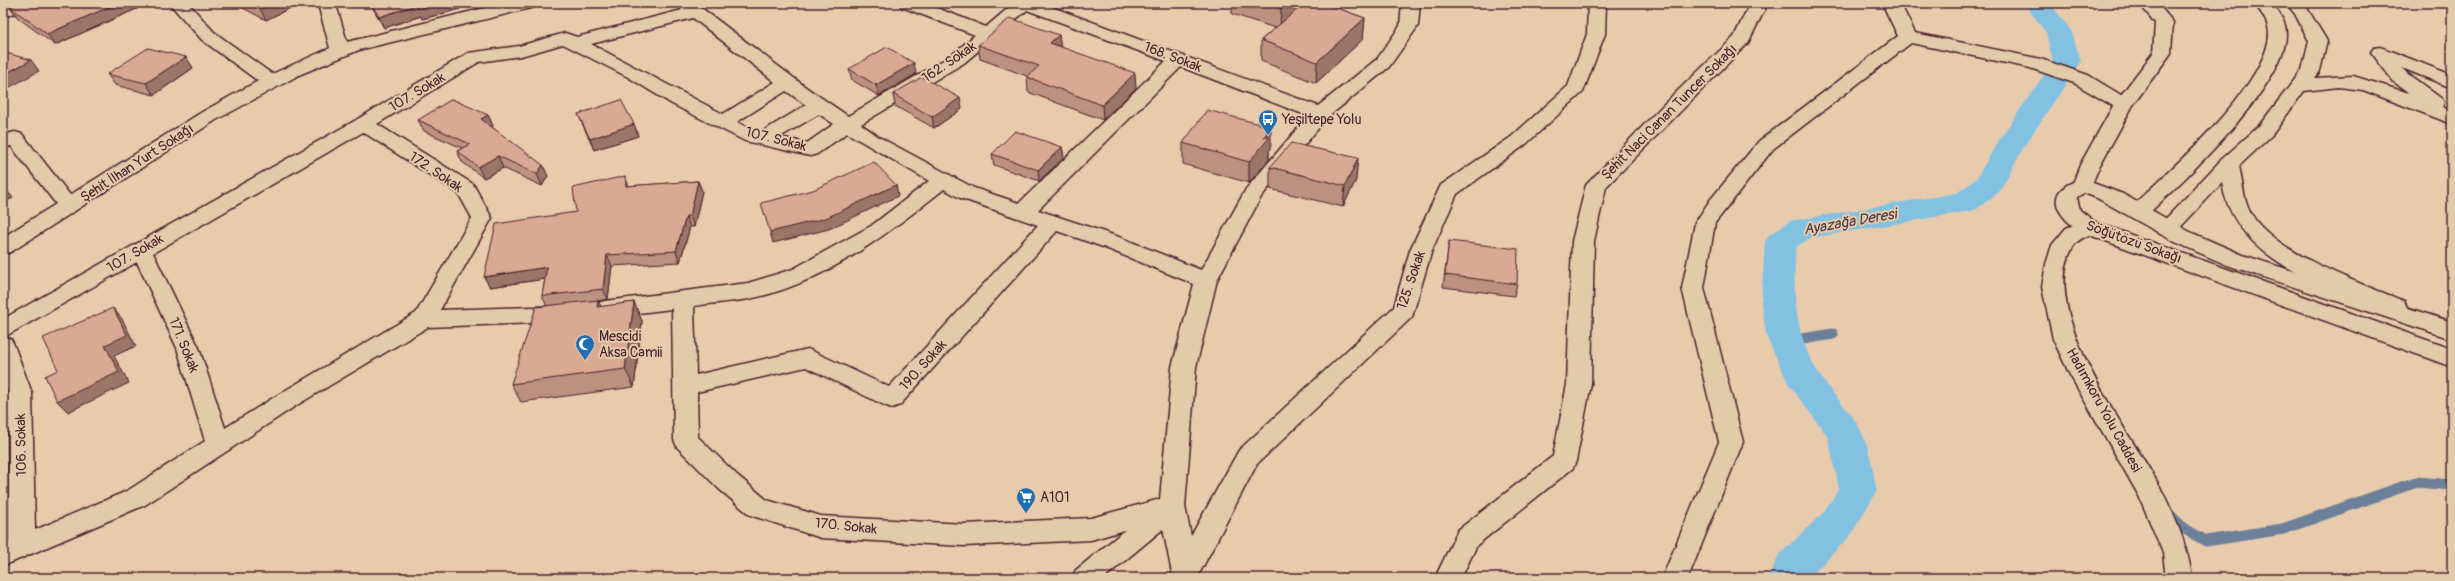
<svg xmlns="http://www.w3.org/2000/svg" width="2455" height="581" font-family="Pangolin,sans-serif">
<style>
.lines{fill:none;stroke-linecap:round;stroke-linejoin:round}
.stream{stroke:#6c8099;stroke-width:11}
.canal{fill:#83c1e3;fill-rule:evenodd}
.street-casing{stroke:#4a1f2b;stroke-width:3}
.secondary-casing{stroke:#4a1f2b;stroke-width:3}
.street{fill:#e2cbab;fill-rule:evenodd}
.secondary{fill:#e2cbab;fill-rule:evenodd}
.wall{fill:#bb917f;stroke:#4a1f2b}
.shaded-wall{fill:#997668;stroke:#4a1f2b}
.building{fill:#daa994;stroke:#4a1f2b}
.labels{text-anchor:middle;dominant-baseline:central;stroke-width:4;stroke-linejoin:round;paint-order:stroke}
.street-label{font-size:14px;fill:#4a1f2b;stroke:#e2cbab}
.poi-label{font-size:14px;fill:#4a1f2b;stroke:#e2cbab;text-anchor:start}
.water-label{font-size:15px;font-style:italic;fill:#533747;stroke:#e2cbab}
</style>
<rect width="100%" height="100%" fill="#e8cbac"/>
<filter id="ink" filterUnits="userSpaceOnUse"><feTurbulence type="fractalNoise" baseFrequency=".025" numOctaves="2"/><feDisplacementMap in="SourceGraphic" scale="8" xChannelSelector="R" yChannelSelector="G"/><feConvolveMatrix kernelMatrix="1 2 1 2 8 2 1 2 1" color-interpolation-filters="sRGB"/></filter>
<g filter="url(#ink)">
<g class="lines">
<!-- stream -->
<path class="stream" d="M1784,342L1833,334
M2167,512L2183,528L2206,541L2283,529L2416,482L2452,485"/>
<!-- canal -->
<path class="canal" d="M2024,3H2050L2072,32L2081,62L2023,148L1999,192L1977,209L1966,212L1810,238L1796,247C1792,296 1795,342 1825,383C1839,402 1856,416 1864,438C1871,454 1873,473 1877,491L1851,535L1808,578H1768L1779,555L1823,513L1839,489L1828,437L1788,383L1767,338L1761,303L1765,242L1770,234L1790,221L1957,193L1976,179L1999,140L2053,62L2046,33Z"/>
<!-- street casing -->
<g class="street-casing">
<path id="street" d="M11,3H36L33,7L3,17V6Z
M169,3H188L214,32L272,74L330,48L319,8L322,3H340L337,8L347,42L505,3H538L535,7L359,50L301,74L216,120L11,252L3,254V237L56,204L11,146L3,148V135L15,132L22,134L70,195L202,112L258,81L202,40Z
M675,3H695L807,88L848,116L952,55L975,35L902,7L899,3H924L986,27L1014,3H1041L1318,106L1377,59L1400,26L1402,3H1420L1418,26L1389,67L1327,118L1261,197L1217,280L1196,367L1185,506L1191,536L1239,450L1394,307L1410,250L1441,185L1511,137L1568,86L1587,34L1588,3H1606L1605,34L1583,92L1525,145L1457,194L1432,250L1412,317L1257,464L1197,578H1173L1163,529L1104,578H1072L1076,570L1125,530L1091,540L964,546L821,538L750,515L719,489L677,447L674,440L672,309L605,317L597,315L594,309L597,303L605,301L748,283L793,269L871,226L929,181L847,133L817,154L810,156L745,141L672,104L628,77L563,44L521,56L479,62L377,124L473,184L492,218L440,310L563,306L571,308L574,314L571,320L563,322L428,327L297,405L145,505L3,566V543L9,541L8,393L3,378V319L356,120L468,53L519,46L565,33L577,37L682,10ZM1027,10L1166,61L1019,203L974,188L879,137L861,124L964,63ZM693,18L775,82L723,114L591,44ZM1181,67L1308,116L1246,189L1201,270L1119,237L1038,210ZM786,91L806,105L760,133L737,122ZM819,114L834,124L807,143L780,137ZM363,132L458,193L472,218L416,313L281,393L225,428L199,348L153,253ZM944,189L960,198L1038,225L889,387L808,349L696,375L694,306C712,303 731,302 749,299C823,284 886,235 944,189ZM1057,231L1103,247L1194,284L1172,367L1160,499L1091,518L964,524L821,516L767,500L737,475L698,437L697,392L806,367L884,405L892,408L900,405ZM137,262L177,348L205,441L127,491L35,530L32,393L14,345L11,339L4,337Z
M1750,3H1768L1748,43L1606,187L1594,241L1591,384L1576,461L1573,468L1477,545L1461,578H1435L1458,530L1553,456L1567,384L1572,241L1586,185L1666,102L1734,37Z
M1882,3H1900L1915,33L2041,59L2088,75L2121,95L2153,53L2155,23L2139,3H2157L2173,22L2171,53L2133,105L2100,165L2089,191L2082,193L2075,191L2072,186L2080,165L2113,106L2074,83L2030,68L1911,43L1773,149L1715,223L1704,288L1743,442L1688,578H1662L1719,442L1682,288L1695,223L1710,200L1759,141L1898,36Z
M2254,3H2272C2278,12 2286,21 2286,33C2288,83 2183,181 2146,216L2139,218L2132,216L2129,211L2132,206C2168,172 2269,84 2269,33C2268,21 2261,12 2254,3Z
M2286,3H2304L2327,41L2320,71L2315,78L2353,76L2409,93L2394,82L2371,52L2374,48L2380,47L2452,75V88L2402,68L2408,74L2442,99L2444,103L2442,107L2452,111V124L2363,90L2339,87L2304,91L2272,135L2239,166C2243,183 2243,202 2254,218C2280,255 2362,284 2404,301L2407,307L2404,313L2396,315L2388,313C2326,286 2234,260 2222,183L2174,234L2167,236L2160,234L2156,229L2222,159L2258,127L2302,70L2309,41L2295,14Z
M2088,220L2095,222L2098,227C2092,237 2079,236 2073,247C2036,313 2129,430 2160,487C2175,516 2188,546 2192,578H2166L2163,553L2139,496L2070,375L2053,339L2042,287L2046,264L2052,245L2066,228Z"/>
</g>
<!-- secondary casing -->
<g class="secondary-casing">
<path id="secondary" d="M2082,179L2123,194L2190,232L2243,255L2452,322V339L2227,265L2175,242L2097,198L2084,193L2077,197L2080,210L2095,222L2452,349V367L2081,232C2054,214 2043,190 2082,179Z"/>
</g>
<!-- street -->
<use href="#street" class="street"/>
<!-- secondary -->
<use href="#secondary" class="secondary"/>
</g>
<!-- wall -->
<path class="wall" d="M150,3L55,45L18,18L10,7Z
M236,3H300L266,20L237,5Z
M370,3H457L460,9L422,19L421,16L384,28Z
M1232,3H1323L1365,18L1363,39L1316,83L1261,61V40L1275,28L1232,14Z
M1059,35L1060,46L1136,88L1103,120L1028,92L1027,77V76L980,59L978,45Z
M186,57L193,68L154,95L115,85L107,74Z
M849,69L916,74L879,96L852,80Z
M893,94L962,109L934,128L895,106Z
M578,114L634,124L638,136L594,150Z
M488,115L493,126L492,127L548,176L542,186L503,168L484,178L462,162L457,151L462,148L424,131L418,120Z
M1183,143L1271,149L1269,151V160L1249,183L1183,164Z
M1062,147L1064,158L1039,181L994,165L992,154Z
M1270,167L1356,180L1343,207L1270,189Z
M698,181L702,191L694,227H690L680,262L612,266L608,299L598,301L601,307L634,302L642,321L634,387L521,402L511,384L547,306L542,296L545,279L490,287L484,277L576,212L629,186Z
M1449,241L1517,284L1514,296L1443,287Z"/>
<!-- shaded-wall -->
<path class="shaded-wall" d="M118,3H150L55,45L47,34Z
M272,3H300L266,20L260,9Z
M438,3H457L460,9L422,19L421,16L384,28L379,17L416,5Z
M1287,3H1307L1280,30L1281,9Z
M1365,18L1363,39L1316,83L1317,62Z
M1059,35L1061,50L1050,43Z
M186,57L193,68L154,95L146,83Z
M31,60L39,71L3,91V75Z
M914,63L916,74L879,96L876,85Z
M1135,73L1136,88L1103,120L1102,105Z
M960,98L962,109L934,128L932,117Z
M488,115L493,126L487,130L481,119Z
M634,124L638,136L594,150L590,139Z
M1271,127V149L1269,151V160L1249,183V162Z
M1062,147L1064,158L1039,181L1038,170Z
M498,156L503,168L484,178L478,167Z
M1358,158L1356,180L1343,207L1345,186Z
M543,165L548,176L542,186L537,174Z
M625,176L629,186H626Z
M698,181L702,191L694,227L690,216Z
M896,185L898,196L829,229L773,243L770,232Z
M4,187L13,198L3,203V188Z
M686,216L690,227L680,262L676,251Z
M607,255L612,266L608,299L603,289Z
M547,267L552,278L490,287L484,277Z
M598,300L606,319L597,307Z
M634,302L642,321L634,387L625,369Z
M113,308L122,319L136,346L114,356L129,383L68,412L57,401Z"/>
<!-- building -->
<path class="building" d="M20,3H118L47,34L10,7Z
M248,3H272L260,9Z
M371,3H438L417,9L416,5L379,17Z
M1262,3H1287L1281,9Z
M1305,3H1323L1365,18L1317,62L1261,40Z
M1010,18L1059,35L1050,43L1135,73L1102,105L1027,77L1039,66L978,45Z
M887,47L914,63L876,85L849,69Z
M148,48L186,57L146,83L107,74Z
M3,52L31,60L3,75Z
M922,77L960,98L932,117L893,94Z
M452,99L488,115L481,119L543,165L537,174L498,156L478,167L457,151L470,144L418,120Z
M621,100L634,124L590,139L578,114Z
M1207,110L1271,127L1264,137L1269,138L1249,162L1183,143Z
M1015,131L1062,147L1038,170L992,154Z
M1291,143L1358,158L1345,186L1270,167Z
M874,162L896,185L826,218L770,232L761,203L813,190Z
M625,176L626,186L698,181L690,216H686L676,251L607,255L603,289L542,296L547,267L484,277L496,224L576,212L573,188Z
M1449,241L1518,249L1517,284L1445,275Z
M598,300L597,307L634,302L625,369L511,384L536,307Z
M113,308L127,335L105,345L119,372L57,401L45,376L58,370L43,338Z"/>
</g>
<!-- icons -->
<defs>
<g id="bus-pin" transform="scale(1)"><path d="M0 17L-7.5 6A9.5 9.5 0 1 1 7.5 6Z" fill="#1f6fb2" stroke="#e2cbab"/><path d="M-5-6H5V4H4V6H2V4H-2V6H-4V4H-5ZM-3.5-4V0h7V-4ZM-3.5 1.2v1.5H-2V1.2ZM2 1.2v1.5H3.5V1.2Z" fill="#fff"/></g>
<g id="mosque-pin" transform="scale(1)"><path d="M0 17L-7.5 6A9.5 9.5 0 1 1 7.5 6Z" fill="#1f6fb2" stroke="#e2cbab"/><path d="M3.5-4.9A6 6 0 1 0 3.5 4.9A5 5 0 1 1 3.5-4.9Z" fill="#fff"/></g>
<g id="supermarket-pin" transform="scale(1)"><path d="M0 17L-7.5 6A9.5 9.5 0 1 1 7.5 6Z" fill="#1f6fb2" stroke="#e2cbab"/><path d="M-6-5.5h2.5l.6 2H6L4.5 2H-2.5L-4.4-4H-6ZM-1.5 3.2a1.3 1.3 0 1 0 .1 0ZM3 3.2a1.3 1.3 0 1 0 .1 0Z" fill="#fff"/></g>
</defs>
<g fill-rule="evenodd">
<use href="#bus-pin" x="1268" y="119"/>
<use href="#mosque-pin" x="585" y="344"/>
<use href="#supermarket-pin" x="1026" y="497"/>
</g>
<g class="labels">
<!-- street labels -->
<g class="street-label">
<text transform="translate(1173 57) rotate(21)">168. Sokak</text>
<text transform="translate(949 62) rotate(-34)">162. Sokak</text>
<text transform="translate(417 92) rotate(-31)">107. Sokak</text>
<text transform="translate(1669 112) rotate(-45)">Şehit Naci Canan Tuncer Sokağı</text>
<text transform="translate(776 139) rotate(14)">107. Sokak</text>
<text transform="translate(137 163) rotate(-33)">Şehit İlhan Yurt Sokağı</text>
<text transform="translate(436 172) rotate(34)">172. Sokak</text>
<text transform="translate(2134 242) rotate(20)">Söğütözü Sokağı</text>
<text transform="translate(135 253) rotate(-30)">107. Sokak</text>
<text transform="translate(1411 280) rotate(-71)">125. Sokak</text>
<text transform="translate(184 345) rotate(68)">171. Sokak</text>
<text transform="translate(923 365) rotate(-48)">190. Sokak</text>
<text transform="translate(2104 410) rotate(61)">Hadımkoru Yolu Caddesi</text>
<text transform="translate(21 445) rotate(-91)">106. Sokak</text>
<text transform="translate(846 526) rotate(6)">170. Sokak</text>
</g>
<!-- poi labels -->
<g class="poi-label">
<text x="1282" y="119">Yeşiltepe Yolu</text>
<text x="599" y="336">Mescidi<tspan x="599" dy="16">Aksa Camii</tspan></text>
<text x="1040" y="497">A101</text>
</g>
<!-- water labels -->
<g class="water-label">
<text transform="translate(1850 222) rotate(-10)">Ayazağa Deresi</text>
</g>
</g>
<!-- margin -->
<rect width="2455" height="581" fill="none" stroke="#e2cbab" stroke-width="16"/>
<rect x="8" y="8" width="2439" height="565" fill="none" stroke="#4a1f2b" stroke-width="1.5" filter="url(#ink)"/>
</svg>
